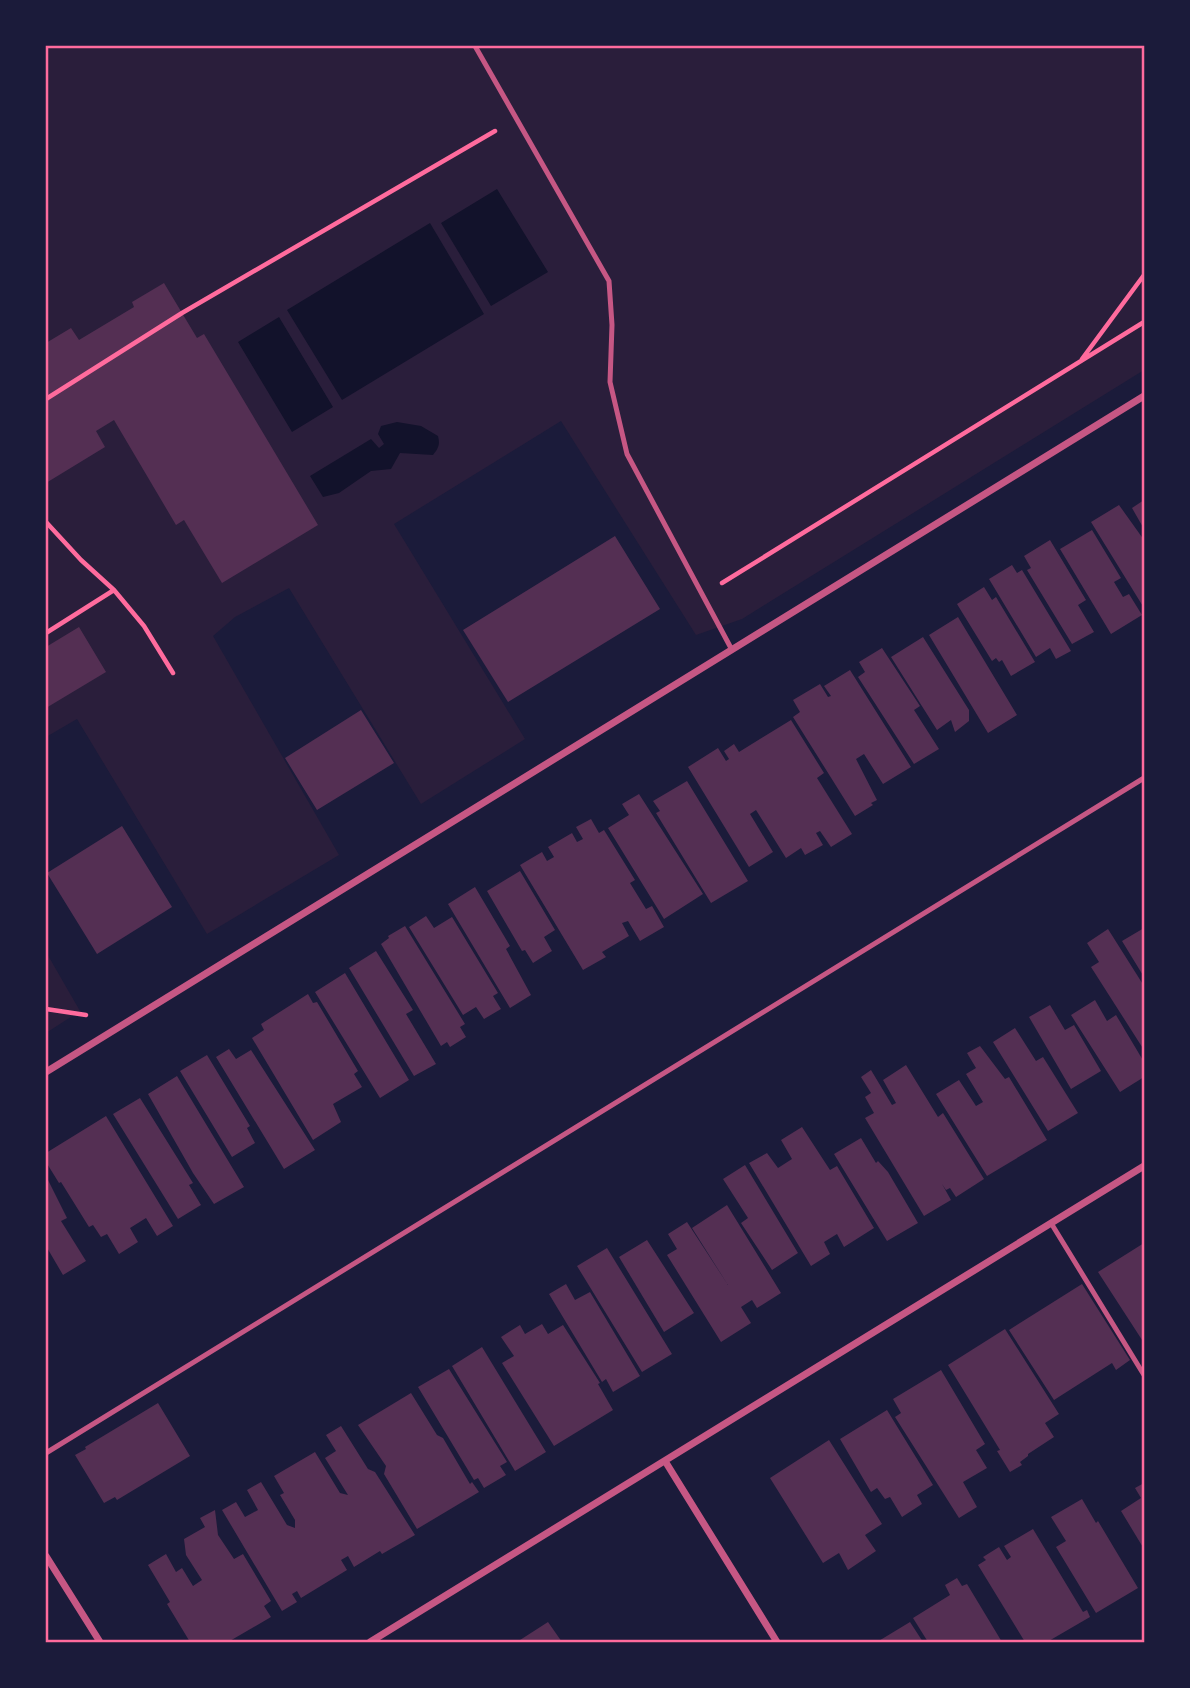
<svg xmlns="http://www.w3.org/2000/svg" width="1190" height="1688" font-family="Commissioner,sans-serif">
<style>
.green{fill:#2a1e3b}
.water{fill:#12122b}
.building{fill:#542f53}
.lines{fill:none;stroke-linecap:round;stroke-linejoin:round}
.path{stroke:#ff6b9d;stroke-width:4.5}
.service{stroke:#c65784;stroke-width:5}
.minor{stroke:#c65784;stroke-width:7}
.neatline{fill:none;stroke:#ff6b9d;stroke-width:2.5}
</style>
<rect width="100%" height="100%" fill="#1b1b3a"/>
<!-- green -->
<path class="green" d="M46,46H1144V370L742,619L696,635L561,421L394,524L525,739L421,804L289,588L235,617L213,636L339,855L207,934L77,719L46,737Z
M46,952L80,1011L46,1033Z"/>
<!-- water -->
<path class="water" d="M497,189L548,272L491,306L441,223Z
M430,223L484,314L342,400L287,310Z
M279,317L333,407L292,432L238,342Z
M397,422L421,426L438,436C440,444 439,448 433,455L400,453L391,469L371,471L339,493L323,497L310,476L371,439L379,448L384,444L378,434L381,426Z"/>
<!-- building -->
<path class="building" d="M164,283L197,338L204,334L318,525L222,583L184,520L176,525L114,420L96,431L105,447L46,483V343L71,328L79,340L134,307L132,302Z
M1144,500V529L1132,508Z
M1119,505L1144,540V608L1091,522Z
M1092,530L1121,578L1114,582L1123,597L1129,594L1142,615L1111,634L1060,549Z
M615,536L660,609L508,702L463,630Z
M1050,540L1086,600L1078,605L1094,632L1072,644L1027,570L1031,568L1024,556Z
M1012,565L1017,573L1022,570L1071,651L1056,659L1050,648L1036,657L989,579Z
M984,587L992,600L996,597L1035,662L1011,676L1002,660L999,662L996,658L992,661L957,604Z
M958,617L1017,715L988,733L929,635Z
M79,627L106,672L46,708V647Z
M923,637L969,710V721L955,732L951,720L937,730L891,657Z
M882,648L920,706L914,710L939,749L914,764L858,677L865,672L859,662Z
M850,670L911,767L883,784L864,754L856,759L877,800L871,803L873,805L855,816L793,717L800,712L793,700L820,684L828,697L831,696L824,686Z
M361,710L394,763L317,810L285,758Z
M791,720L824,773L817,778L852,834L831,847L820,831L816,833L823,845L805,855L801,848L786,858L756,810L750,814L773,852L749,867L688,767L718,748L726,761L729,759L724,751L734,744L739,752Z
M687,781L748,881L711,903L656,813L660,811L653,801Z
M639,794L703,894L664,919L608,828L629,815L622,804Z
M591,819L599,833L604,830L635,880L630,883L646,909L652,906L664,927L640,941L628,921L622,923L629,936L602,952L606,957L583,970L520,865L542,852L547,861L554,857L548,847L572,833L577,842L583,839L576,827Z
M122,826L172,907L97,954L47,873Z
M520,871L555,930L544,937L552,951L533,963L525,950L522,951L487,891Z
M475,887L510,946L506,949L531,995L510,1008L448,904Z
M426,916L434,928L452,917L498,993L493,996L501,1009L484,1019L476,1007L463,1015L409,927Z
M405,926L465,1024L460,1027L466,1037L450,1047L447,1042L441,1046L381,944L389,938L388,936Z
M1144,928V977L1122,941Z
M1108,929L1144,986V1050L1091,967L1099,962L1087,943Z
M376,951L413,1010L406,1014L436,1064L414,1076L349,968Z
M345,973L409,1080L380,1098L315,992Z
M308,994L313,1003L317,1002L358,1071L354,1074L362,1087L333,1104L341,1122L313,1140L252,1038L264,1030L261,1024Z
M1095,1000L1107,1021L1116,1015L1144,1062V1077L1120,1092L1071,1015Z
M1050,1005L1065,1030L1074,1025L1101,1071L1071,1089L1029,1017Z
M1015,1028L1036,1061L1043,1057L1078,1113L1048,1131L993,1042Z
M980,1046L1005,1079L1009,1077L1047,1140L987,1176L936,1094L959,1080L976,1106L983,1102L966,1074L976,1068L967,1053Z
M229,1049L236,1059L251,1050L315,1150L284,1169L216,1057Z
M207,1055L250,1126L247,1128L255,1143L232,1157L180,1071Z
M906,1065L938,1117L943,1113L984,1179L956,1197L950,1188L946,1190L942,1184L951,1200L924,1216L865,1118L874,1113L865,1097L871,1093L861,1077L871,1070L892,1105L896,1103L883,1080Z
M177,1076L244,1187L214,1204L193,1173L148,1094Z
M140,1098L193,1183L189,1185L201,1205L178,1219L113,1114Z
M106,1116L173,1226L157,1236L146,1218L130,1228L138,1242L119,1254L107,1234L101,1237L93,1225L89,1227L61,1182L59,1183L46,1162V1153Z
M802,1127L830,1170L837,1166L874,1228L844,1247L837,1234L824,1242L830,1254L811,1266L749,1163L767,1153L778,1168L792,1159L781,1140Z
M861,1138L876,1163L878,1161L888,1172L918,1223L887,1241L834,1154Z
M745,1165L798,1253L772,1270L741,1223L748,1218L723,1179Z
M46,1176L67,1218L61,1221L86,1261L63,1275L46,1246Z
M727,1205L781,1293L757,1308L752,1300L741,1307L751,1323L721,1342L667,1255L677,1249L668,1234L687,1222L728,1285L692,1228Z
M647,1240L694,1313L664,1332L619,1257Z
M1144,1243V1343L1098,1272Z
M607,1248L672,1354L642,1372L577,1266Z
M566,1284L575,1300L590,1292L640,1376L613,1392L606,1379L602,1382L549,1294Z
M1082,1284L1130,1360L1116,1370L1112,1363L1054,1400L1009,1330Z
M542,1324L548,1334L563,1325L600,1383L598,1384L613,1410L554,1446L502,1363L514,1356L501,1337L520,1325L525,1334Z
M1005,1329L1059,1414L1045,1423L1054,1437L1028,1454V1456L1020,1462L1022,1465L1010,1472L997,1451L1000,1450L948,1365Z
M482,1347L546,1452L515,1471L452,1366Z
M449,1369L507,1462L500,1466L506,1475L484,1488L478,1478L474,1480L418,1387Z
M941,1370L985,1444L976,1450L987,1468L963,1482L977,1507L959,1518L895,1417L901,1413L893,1399Z
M411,1393L437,1435L443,1438L470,1484L472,1482L479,1492L417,1529L384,1474L386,1466L358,1425Z
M158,1403L190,1456L117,1500L115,1497L104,1503L75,1455L86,1449L85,1447Z
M887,1410L933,1485L917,1495L922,1504L902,1517L890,1497L885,1499L877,1488L871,1492L840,1439Z
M341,1426L368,1469L375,1472L415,1535L382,1554L380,1551L354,1567L348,1556L341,1560L347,1570L301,1598L297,1591L292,1594L297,1602L282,1611L222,1510L236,1502L245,1517L258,1510L247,1490L261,1482L287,1525L295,1528V1520L280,1495L284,1493L274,1476L315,1452L340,1493L348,1495L325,1458L336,1451L326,1435Z
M829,1440L882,1524L865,1535L876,1551L848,1570L839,1553L823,1563L770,1478Z
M1144,1483V1549L1121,1511L1141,1498L1135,1488Z
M1082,1499L1096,1523L1098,1521L1138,1588L1096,1613L1056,1547L1066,1541L1051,1517Z
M215,1510L218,1535L234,1559L243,1554L271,1601L264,1606L271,1617L228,1642H190L167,1604L170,1602L148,1565L166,1554L176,1572L182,1568L193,1586L202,1580L186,1555L184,1539L205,1527L200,1518Z
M1033,1529L1083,1612L1087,1610L1090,1617L1047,1642H1025L978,1565L986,1560L983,1557L999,1547L1007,1560L1011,1557L1004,1546Z
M957,1578L962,1586L967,1584L1002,1642H928L913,1618L950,1595L945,1585Z
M548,1622L562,1642H516L520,1640Z
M910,1622L923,1642H877Z"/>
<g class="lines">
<!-- path -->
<path class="path" d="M1082,359L1144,275
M46,399L182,313L495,131
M46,522L81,560L114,590L144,626L173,673
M722,583L1144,322
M46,633L114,590
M46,1009L86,1015"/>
<!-- service -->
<path class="service" d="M475,46L609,281L612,325L610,382L627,454L732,650
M1051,1223L1144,1375
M46,1453L1144,778"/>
<!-- minor -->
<path class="minor" d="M46,1072L1144,396
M665,1461L777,1642
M46,1556L100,1642
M370,1642L1144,1166"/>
</g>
<!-- border -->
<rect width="1190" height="1688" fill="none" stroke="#1b1b3a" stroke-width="94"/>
<rect x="47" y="47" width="1096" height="1594" class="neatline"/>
</svg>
